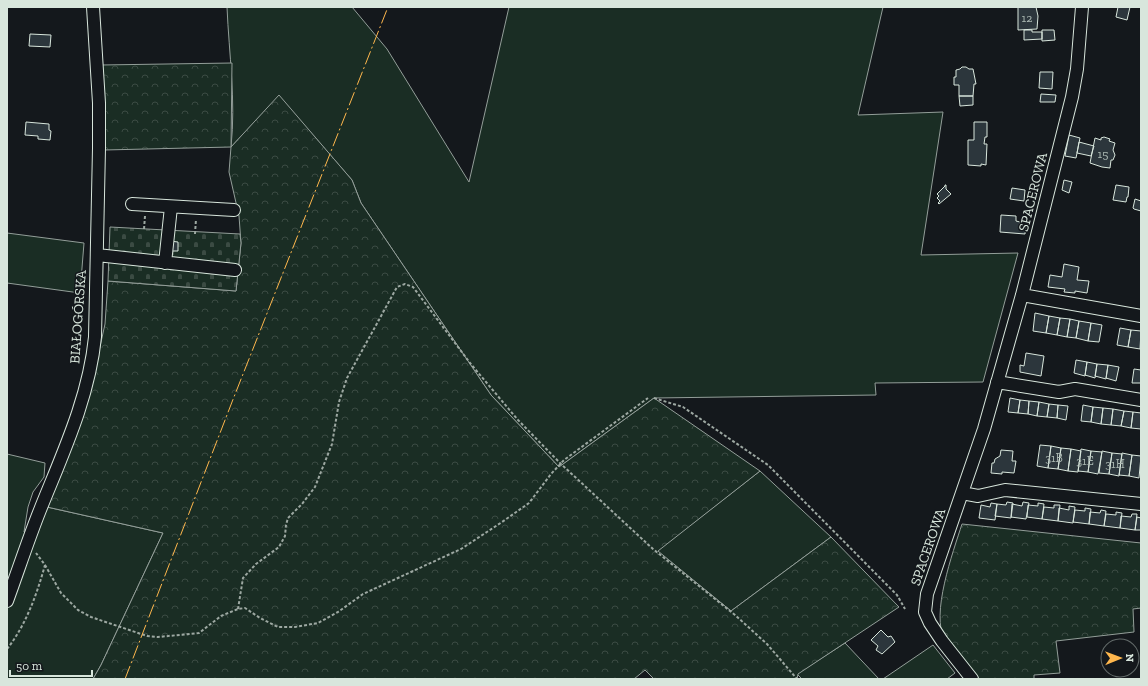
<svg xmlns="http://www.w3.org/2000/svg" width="1148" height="686" font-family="'Zilla Slab',serif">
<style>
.green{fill:#1a2d24;stroke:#939e99}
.forest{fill:url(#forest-crowns);stroke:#939e99}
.cemetery{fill:url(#cemetery-stones);stroke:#939e99}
.building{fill:#2c363c;stroke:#d8e6dc}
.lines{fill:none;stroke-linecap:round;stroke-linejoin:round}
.minor-casing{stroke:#d8e6dc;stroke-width:14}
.path{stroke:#9da8a2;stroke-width:2;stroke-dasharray:3 2;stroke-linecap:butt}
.minor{stroke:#14181c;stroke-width:12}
.power{stroke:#ffb74d;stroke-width:1;stroke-dasharray:14 3 2 3;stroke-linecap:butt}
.labels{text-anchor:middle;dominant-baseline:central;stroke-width:3;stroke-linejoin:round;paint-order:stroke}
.number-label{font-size:12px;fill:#adbab4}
.street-label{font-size:14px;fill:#d8e6dc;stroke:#14181c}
</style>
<defs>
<pattern id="forest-crowns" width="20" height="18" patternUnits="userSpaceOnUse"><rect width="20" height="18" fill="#1a2d24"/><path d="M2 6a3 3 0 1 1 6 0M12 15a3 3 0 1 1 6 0" fill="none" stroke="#3b4b43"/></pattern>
<pattern id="cemetery-stones" width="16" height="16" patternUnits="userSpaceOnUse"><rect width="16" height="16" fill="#1a2d24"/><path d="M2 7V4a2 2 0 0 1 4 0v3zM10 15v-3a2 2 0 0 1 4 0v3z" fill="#3b4b43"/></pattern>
</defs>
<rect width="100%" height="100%" fill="#14181c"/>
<!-- green -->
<path class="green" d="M227,7H352L387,49L469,182L509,7H883L858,115L943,112L921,255L1018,253L983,382L875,383L876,395L654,398L559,467L491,395L361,203L352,180L279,96L231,147C236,101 229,54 227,7Z
M7,233L84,243L80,293L7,283Z
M7,454L45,463L44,477L33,492L28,507L24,532L34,534L47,507L163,533L101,665L93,679H7Z
M760,471L831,537L731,611L657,551Z
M845,643L879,679H802L797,674Z
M933,645L955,673L947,679H883Z"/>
<!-- forest -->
<path class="forest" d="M232,63L231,147L279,95L352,180L361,203L491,395L559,467L654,398L760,471L658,551L731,611L831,537L899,607L798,674L797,679H654L645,670L634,679H93L101,665L163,533L47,507L92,383L105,324L108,281L236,291L241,243L239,216L229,172L231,147L104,150L101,65Z
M962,524L1141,543V608L1133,609L1134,632L1056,641L1060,673L1034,675V679H975C966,666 954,654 945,640C930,615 953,552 962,524Z"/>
<!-- cemetery -->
<path class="cemetery" d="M110,227L240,234L241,243L236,291L108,281Z"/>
<!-- building -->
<path class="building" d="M1018,7H1036L1038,16L1037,29L1018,30Z
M1118,7H1130L1127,20L1116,17Z
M1024,30H1032V32H1042V39L1024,40Z
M1042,30H1054L1055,40L1042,41Z
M30,34L51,35L50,47L29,46Z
M962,67H966L969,69H973L976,84H974L973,96H959V85H954V77H956V70L960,69Z
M1040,72H1053L1052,89L1039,88Z
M1041,94L1056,95L1055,102H1040Z
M959,96H973V105L960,106Z
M26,122L49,124V130L51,131L50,140L38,139V136L25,135Z
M974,122H987V137H985L984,144H987L986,165L981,164V166L968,165V140H974Z
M1069,135L1080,138L1076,158L1065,156Z
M1104,137L1110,139L1109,141L1115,143L1113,150L1115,155L1113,160H1111L1110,168L1102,167L1090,163L1095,138L1101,140V138Z
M1079,142L1094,146L1091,156L1077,153Z
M1064,180L1072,182L1069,193L1062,190Z
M945,185H946V189L951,194L939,204L938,203L940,201L937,198L939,196L937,194L945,186Z
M1116,185L1129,187L1128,197H1127L1126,202L1113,200Z
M1012,188L1025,190L1024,201L1010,199Z
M1135,199L1141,201V211L1134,209L1133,208Z
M1001,215L1016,216V221L1020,222V225H1026L1025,234L1000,232Z
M170,241L178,242V251H169Z
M1064,264L1079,267L1077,280L1089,281L1087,293L1075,291V293L1064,292L1065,289L1048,287L1050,275L1062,277Z
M1035,313L1049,316L1046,333L1033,331Z
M1049,316L1060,318L1057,335L1046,333Z
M1060,318L1070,319L1067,337L1057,335Z
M1070,319L1079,321L1076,338L1067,337Z
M1079,321L1091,323L1088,341L1076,338Z
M1091,323L1102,325L1099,342L1088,341Z
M1120,328L1131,330L1128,347L1117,345Z
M1131,330L1141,331L1140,349L1128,347Z
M1026,353L1044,356L1041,376L1020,372V365L1024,366Z
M1076,360L1087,362L1085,376L1074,373Z
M1087,362L1097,364L1095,378L1085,375Z
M1097,364L1108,365L1106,379L1095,376Z
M1108,365L1119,367L1116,381L1106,378Z
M1134,369L1141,370V383H1132Z
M1010,398L1020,400L1018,413L1008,412Z
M1020,400L1029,401L1028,414L1018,413Z
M1029,401L1039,402L1037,416L1028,414Z
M1039,402L1049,404L1047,417L1037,416Z
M1049,404L1058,405L1057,418L1047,417Z
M1058,405L1068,406L1066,420L1057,418Z
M1083,405L1093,407L1091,422L1081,421Z
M1093,407L1103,408L1101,424L1091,422Z
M1103,408L1113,409L1111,425L1101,424Z
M1113,409L1124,411L1121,426L1111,425Z
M1124,411L1133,412L1131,428L1121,426Z
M1133,412L1141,413V429L1131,428Z
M1040,445L1051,446L1048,468L1037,466Z
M1051,446L1061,448L1058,469L1048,468Z
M1061,448L1071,449L1068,471L1058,469Z
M1071,449L1081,451L1078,472L1068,471Z
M1081,449L1091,451L1088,472L1078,471Z
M1001,450L1013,451L1012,461H1016L1014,473L1002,472V474L991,473L992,463H994L995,459L1000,456Z
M1091,451L1102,452L1098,474L1088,472Z
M1102,451L1112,453L1109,474L1099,473Z
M1112,453L1122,454L1119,476L1109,474Z
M1122,453L1132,455L1129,476L1119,475Z
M1132,455L1141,456L1139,478L1129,476Z
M1007,502L1013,503L1011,518L995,516L997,504L1006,505Z
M1023,502L1029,503L1026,519L1011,517L1012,504L1022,506Z
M991,503L997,504L995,520L979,518L981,505L990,507Z
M1038,503L1044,504L1042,519L1027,517L1028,505L1038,506Z
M1054,505H1060L1058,521L1042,519L1044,507L1054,508Z
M1069,506L1075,507L1073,523L1058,521L1059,508L1069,510Z
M1085,508L1091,509L1089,524L1073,522L1075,510L1085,511Z
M1101,510L1106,511L1104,526L1089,524L1090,512L1100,513Z
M1116,512L1122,513L1120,528L1104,526L1106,514L1116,515Z
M1132,514H1137L1135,530L1120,528L1121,516L1131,517Z
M1137,517L1141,518V530H1135Z
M881,630L888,637L891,636L895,642L882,654L876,650L878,646L871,640Z"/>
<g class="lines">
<!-- minor casing -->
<g class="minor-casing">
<path id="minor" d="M132,204L234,210
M97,255L235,270
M165,263L171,207
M1022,295L1141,316
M997,382L1059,392L1075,389L1141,400
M962,493L978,496L1005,490L1141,504
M7,601C18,571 28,540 40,510C62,455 89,398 95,337L99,148V103L93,7
M972,679L942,641L930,623L925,612L927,594L984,429L1022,295L1072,97L1077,69L1082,7"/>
</g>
<!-- path -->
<path class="path" d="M144,229L145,216
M195,234L196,219
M654,398L683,407L768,465L897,595L905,609
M45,565L61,593L78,610L91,617L147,636L158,637L199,633L221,616L238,609L245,608L260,618L278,627H295L318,623L338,612L363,594L461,549L502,522L529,503L551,474L564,460L648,398
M238,609L243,578L256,564L279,547L285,536L286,525L288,518L302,504L315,487L332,444L339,402L347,378L397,287L405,284L413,287L470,363L518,420L561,464L653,549L735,615L767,644L797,679
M7,649C26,625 37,594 45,565L36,553"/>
<!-- minor -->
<use href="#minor" class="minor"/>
<!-- power -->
<path class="power" d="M125,679L232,402L388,7"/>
</g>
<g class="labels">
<!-- number labels -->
<g class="number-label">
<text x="1027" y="18">12</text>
<text x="1103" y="154">15</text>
<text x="1054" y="458">31B</text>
<text x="1085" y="461">31E</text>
<text x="1115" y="464">31H</text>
</g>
<!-- street labels -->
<g class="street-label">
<text transform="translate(1033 192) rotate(-76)">SPACEROWA</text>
<text transform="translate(78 317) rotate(-86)">BIAŁOGÓRSKA</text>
<text transform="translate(928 547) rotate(-71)">SPACEROWA</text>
</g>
</g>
<!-- border -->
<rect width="1148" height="686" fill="none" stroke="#d8e6dc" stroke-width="16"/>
<!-- north arrow -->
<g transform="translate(1120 658) rotate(89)"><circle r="19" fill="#14181c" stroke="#626a69"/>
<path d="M0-3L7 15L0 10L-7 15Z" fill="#ffb74d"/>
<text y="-6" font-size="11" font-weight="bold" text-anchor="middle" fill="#d8e6dc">N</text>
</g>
<!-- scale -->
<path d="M10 670v6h82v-6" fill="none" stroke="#d8e6dc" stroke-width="2"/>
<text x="16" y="670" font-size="12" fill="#d8e6dc" stroke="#14181c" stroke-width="3" paint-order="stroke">50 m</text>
</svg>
